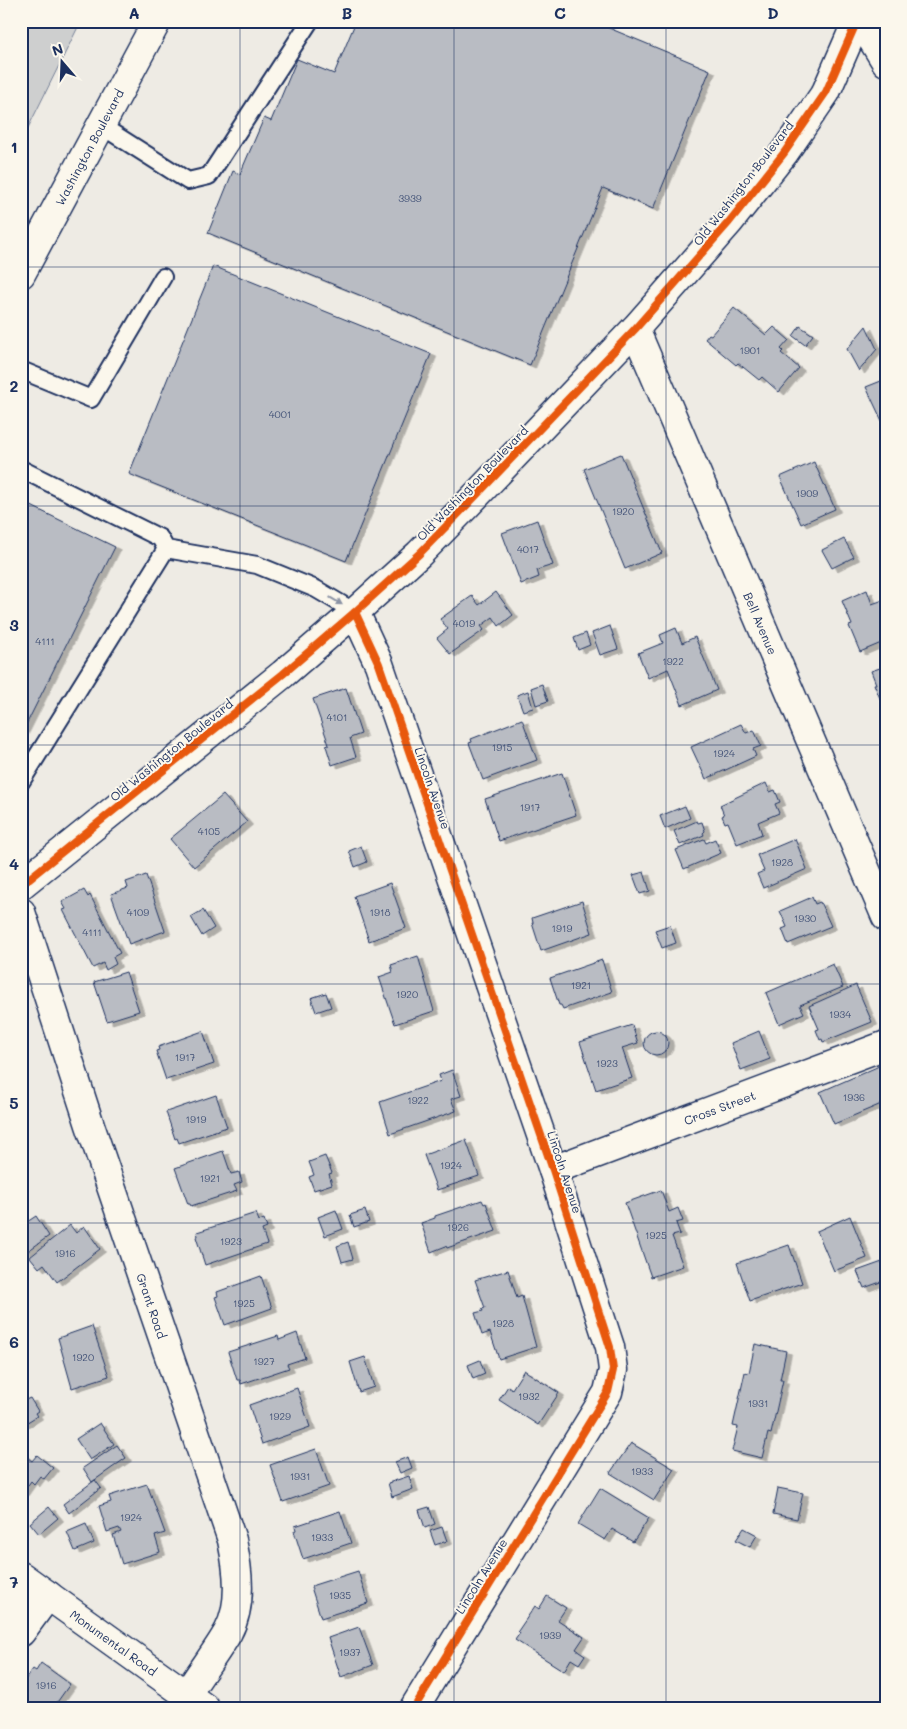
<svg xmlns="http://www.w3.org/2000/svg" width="907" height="1729" font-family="Mali,sans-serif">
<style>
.green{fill:#cecfcf;stroke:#747f96}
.building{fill:#b9bcc3;stroke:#1b2f5e;filter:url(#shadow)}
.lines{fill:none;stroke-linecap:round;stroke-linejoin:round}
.lane-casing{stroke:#1b2f5e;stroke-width:20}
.street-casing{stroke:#1b2f5e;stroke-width:31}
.primary-casing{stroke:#1b2f5e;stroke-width:31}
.lane{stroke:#fbf7ec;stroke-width:16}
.street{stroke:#fbf7ec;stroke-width:28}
.primary{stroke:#fbf7ec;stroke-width:28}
.cycleway-casing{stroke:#fbf7ec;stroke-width:11}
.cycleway{stroke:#e8590c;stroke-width:8}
.oneway{fill:#8b93a5}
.grid{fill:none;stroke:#1b2f5e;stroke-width:1;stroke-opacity:0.55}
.labels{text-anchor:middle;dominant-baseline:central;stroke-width:4;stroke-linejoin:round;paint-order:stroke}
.number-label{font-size:10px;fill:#425277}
.street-label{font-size:12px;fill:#1b2f5e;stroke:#fbf7ec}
.neatline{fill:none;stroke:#1b2f5e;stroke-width:2}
.grid-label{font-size:16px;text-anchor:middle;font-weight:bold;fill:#1b2f5e}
</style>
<defs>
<filter id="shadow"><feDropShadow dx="5.5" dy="3" stdDeviation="0" flood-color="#0004"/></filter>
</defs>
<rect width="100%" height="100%" fill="#eeebe4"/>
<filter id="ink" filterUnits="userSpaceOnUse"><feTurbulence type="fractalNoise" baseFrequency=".02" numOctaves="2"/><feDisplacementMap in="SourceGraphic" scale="10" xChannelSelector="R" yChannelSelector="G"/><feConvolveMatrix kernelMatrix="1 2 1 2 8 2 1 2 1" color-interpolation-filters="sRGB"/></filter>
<g filter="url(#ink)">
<!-- green -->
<path class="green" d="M21,21H81L21,142Z"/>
<!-- building -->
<path class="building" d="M356,21H592L710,70L653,209L603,188L530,365L208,233L233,171L240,174L264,118L271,121L297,59L334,74Z
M213,266L431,354L346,561L129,474Z
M734,308L766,335L774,327L789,340L781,349L783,351L781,353L799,368L779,392L762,377L759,380L738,363L736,365L705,339L709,334L711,335Z
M800,326L813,335L805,345L793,336Z
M866,326L877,349L859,371L847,349Z
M886,379V422L883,423L866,387Z
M621,454L662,553L625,569L584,469Z
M814,462L835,509L801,524L780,477Z
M21,501L115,547L21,735Z
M537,520L553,565L537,570L539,577L521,584L502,533Z
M844,539L854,557L832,568L822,550Z
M867,590L872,604L886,599V641L860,652L849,626L852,625L842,601Z
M496,592L513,615L499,626L493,617L481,626L484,630L450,654L437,638L448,629L440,619L472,596L479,605Z
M610,626L618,649L600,655L592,633Z
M676,628L682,643L695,637L717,690L682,705L668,669L648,678L638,653L663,643L660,635Z
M586,633L590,645L578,650L574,638Z
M886,666V707L884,708L874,684H876L871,671Z
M542,684L548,701L536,705L531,688Z
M346,688L361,734L350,738L356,757L332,765L326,746L329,745L313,699Z
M528,691L533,708L523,711L517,695Z
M522,719L537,760L483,780L469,743L472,742L471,739Z
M741,724L746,733L754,730L761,746L753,749L756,756L706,779L691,747Z
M562,773L576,815L499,841L485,799Z
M766,783L770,792L775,790L780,802L775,804L779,813L758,822L762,834L737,844L728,822L725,823L722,816L724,815L720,805Z
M223,795L247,822L194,867L170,839Z
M685,806L690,818L665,829L660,816Z
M697,821L698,823L702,822L705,831L703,833L704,835L680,845L674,831Z
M704,839L706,843L715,839L721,853L684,869L676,850Z
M795,839L807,869L763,888L757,874L764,871L757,855Z
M361,846L367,862L355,867L349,851Z
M644,872L650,891L640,894L633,875Z
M146,875L165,931L129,944L111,894L128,888L126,882Z
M390,883L406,928L369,941L354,896Z
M84,890L88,897L90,895L120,953L113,957L116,964L106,970L103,963L93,968L63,910L66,909L62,902Z
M812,897L815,904L820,902L831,926L788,944L782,929L787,927L780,911Z
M582,901L592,933L541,951L532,923H533L532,918Z
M203,910L214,928L202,936L191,917Z
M670,925L676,943L662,948L655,930Z
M418,956L434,1011L395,1024L379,977L393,972L391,965Z
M602,960L612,992L563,1009L561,1005H559L550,978Z
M833,964L843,987L800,1005L804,1013L779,1024L766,993Z
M126,972L139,1011L107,1021L94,982Z
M856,985L872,1022L823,1042L822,1039L820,1040L816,1030L819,1029L809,1006Z
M326,993L331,1007L316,1012L311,998Z
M632,1025L638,1043L622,1048L632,1078L596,1090L580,1042Z
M644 1043a12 12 0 1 1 24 0a12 12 0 1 1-24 0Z
M203,1031L214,1064L166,1080L156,1051L159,1050L158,1047Z
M759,1031L770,1059L741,1070L731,1043Z
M886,1063V1102L834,1124L820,1092Z
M452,1070L461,1096L451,1099L456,1111L390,1134L380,1102L441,1081L439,1075Z
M216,1095L227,1127L179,1143L177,1138L175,1139L166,1112Z
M466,1140L479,1176L437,1190L424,1155Z
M223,1151L231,1174L239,1172L242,1182L234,1185L237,1191L191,1206L190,1204H188L175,1168Z
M325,1156L332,1173L329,1174L332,1184L314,1190L309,1177L314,1175L309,1162Z
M661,1190L669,1212L678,1208L683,1221L676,1223L680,1234L672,1236L683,1266L651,1277L625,1203Z
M482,1200L484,1204L486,1203L496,1231L447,1248L446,1246L431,1252L421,1223L435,1218V1216Z
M336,1210L343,1229L325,1236L318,1217Z
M365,1210L369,1222L354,1227L350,1215Z
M256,1213L259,1221L264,1219L267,1228L262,1230L267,1244L205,1265L196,1237L198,1236L197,1232Z
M36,1216L49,1236L25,1253L21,1247V1226Z
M850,1216L867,1258L834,1271L817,1231Z
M70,1225L76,1233L84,1226L100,1249L57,1282L44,1264L39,1268L30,1257Z
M348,1242L353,1259L342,1262L337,1246Z
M789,1245L802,1283L750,1301L737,1263Z
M885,1261L886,1280L864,1288L857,1271Z
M508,1270L517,1298L522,1296L536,1347L499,1359L490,1332L482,1335L475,1313L483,1311L482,1309L485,1308L475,1280Z
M261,1276L272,1308L225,1325L215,1297L218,1296L217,1292Z
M92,1326L109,1376L72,1388L58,1338Z
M297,1333L305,1358L287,1364L289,1368L241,1384L240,1380H237L228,1352L278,1336L279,1340Z
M755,1344L786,1351L780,1380H783L771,1434L768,1433L762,1458L732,1451L738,1427L733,1426L745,1372L749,1373Z
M365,1357L374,1387L359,1392L350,1362Z
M480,1360L485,1374L473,1379L468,1365Z
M524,1370L559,1393L538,1425L499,1400L508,1386L512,1389Z
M297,1388L310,1427L262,1444L249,1405Z
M30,1398L38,1411L35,1413L37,1416L21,1426V1402Z
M100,1423L114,1444L90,1460L76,1439Z
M631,1443L674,1469L654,1500L610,1473Z
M117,1445L126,1458L92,1482L83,1468Z
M316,1449L329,1486L283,1502L270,1465Z
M21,1453L32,1461L37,1455L53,1468L44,1479L40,1476L34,1484L31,1481L21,1495Z
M408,1457L412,1468L400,1473L395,1462Z
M409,1476L413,1489L392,1497L388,1483Z
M95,1480L101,1488L69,1513L63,1504Z
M147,1484L165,1533L155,1536L160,1552L122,1564L113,1535L121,1532L119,1528L107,1532L99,1506L111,1502L109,1496Z
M600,1488L649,1518L633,1542L612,1529L605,1540L578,1524Z
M778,1488L803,1493L797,1519L773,1514Z
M49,1507L58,1518L39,1534L30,1523Z
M429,1507L435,1524L425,1528L419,1510Z
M340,1511L351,1543L303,1559L294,1531L296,1530L295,1526Z
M86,1524L94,1543L75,1551L67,1532Z
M442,1527L447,1541L435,1545L430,1531Z
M744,1528L757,1535L750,1547L736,1540Z
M358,1571L368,1603L321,1618L311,1587L314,1585Z
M547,1596L566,1608L558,1620L584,1637L576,1649L585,1655L579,1664L571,1659L564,1671L515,1640L520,1633L518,1631L535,1606L539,1609Z
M359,1627L373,1665L341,1677L328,1638Z
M41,1663L70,1684L53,1708H27L21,1704V1685L33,1669L36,1671Z"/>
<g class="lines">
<!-- lane casing -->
<g class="lane-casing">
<path id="lane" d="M100,125L188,181L209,176L310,21
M21,370L91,399L163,277
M21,469L160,538L166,549L21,782
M166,549L257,565L316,589L355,612"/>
</g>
<!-- street casing -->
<g class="street-casing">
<g id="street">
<path d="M861,21L886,62"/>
<path id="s1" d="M635,329L886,917"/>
<path d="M355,612L379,664L553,1170L610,1347L613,1370L608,1392L414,1708"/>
<path d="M21,885L283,674L355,612L419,554L466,506L635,329L729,222L784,153L826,92L857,21"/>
<path id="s2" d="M21,912L90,1125L232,1540C238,1569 243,1604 228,1632C216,1653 200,1673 187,1694"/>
<path id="s3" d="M553,1170L886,1045"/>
<path id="s4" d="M21,1576L205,1708"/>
<path d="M21,1632L48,1595"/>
</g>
</g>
<!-- primary casing -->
<g class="primary-casing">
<g id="primary">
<path id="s5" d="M21,274L157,21"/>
</g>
</g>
<!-- lane -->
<use href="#lane" class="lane"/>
<!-- street -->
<use href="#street" class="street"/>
<!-- primary -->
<use href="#primary" class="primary"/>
<!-- cycleway casing -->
<g class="cycleway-casing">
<path id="cycleway" d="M355,612L379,664L553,1170L610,1347L613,1370L608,1392L414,1708
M21,885L283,674L355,612L419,554L466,506L635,329L729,222L784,153L826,92L857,21"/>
</g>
<!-- cycleway -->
<use href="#cycleway" class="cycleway"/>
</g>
<!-- one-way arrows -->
<defs><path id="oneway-solid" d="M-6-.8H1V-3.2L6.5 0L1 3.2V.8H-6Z" transform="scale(1.25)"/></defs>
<use class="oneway" href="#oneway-solid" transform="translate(336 601) rotate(31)"/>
</g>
<!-- grid -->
<path class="grid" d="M240,21V1708M454,21V1708M666,21V1708M21,267H886M21,506H886M21,745H886M21,984H886M21,1223H886M21,1462H886"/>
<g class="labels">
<!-- number labels -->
<g class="number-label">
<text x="410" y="198">3939</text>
<text x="750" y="350">1901</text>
<text x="280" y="414">4001</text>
<text x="807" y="493">1909</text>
<text x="623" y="511">1920</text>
<text x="528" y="549">4017</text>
<text x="464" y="623">4019</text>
<text x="45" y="641">4111</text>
<text x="673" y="661">1922</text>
<text x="337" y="717">4101</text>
<text x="502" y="747">1915</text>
<text x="724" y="753">1924</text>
<text x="530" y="807">1917</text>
<text x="209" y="831">4105</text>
<text x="782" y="862">1928</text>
<text x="138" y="912">4109</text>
<text x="380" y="912">1918</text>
<text x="805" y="918">1930</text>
<text x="562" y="928">1919</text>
<text x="92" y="932">4111</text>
<text x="581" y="985">1921</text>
<text x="407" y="994">1920</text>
<text x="840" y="1014">1934</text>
<text x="185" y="1057">1917</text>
<text x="607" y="1063">1923</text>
<text x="854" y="1097">1936</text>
<text x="418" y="1100">1922</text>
<text x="196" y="1119">1919</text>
<text x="451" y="1165">1924</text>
<text x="210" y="1178">1921</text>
<text x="458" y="1227">1926</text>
<text x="656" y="1235">1925</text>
<text x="231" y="1241">1923</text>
<text x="65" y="1253">1916</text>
<text x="244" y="1303">1925</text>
<text x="503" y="1323">1928</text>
<text x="83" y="1357">1920</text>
<text x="264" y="1361">1927</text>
<text x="529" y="1396">1932</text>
<text x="758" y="1403">1931</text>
<text x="280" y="1416">1929</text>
<text x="642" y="1471">1933</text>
<text x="300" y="1476">1931</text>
<text x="131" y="1517">1924</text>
<text x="322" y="1537">1933</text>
<text x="340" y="1595">1935</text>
<text x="550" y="1635">1939</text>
<text x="350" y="1652">1937</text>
<text x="46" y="1685">1916</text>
</g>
<!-- street labels -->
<g class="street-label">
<text stroke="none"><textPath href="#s5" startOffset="144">Washington Boulevard</textPath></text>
<text transform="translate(743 183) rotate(-52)">Old Washington Boulevard</text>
<text transform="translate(472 483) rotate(-46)">Old Washington Boulevard</text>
<text stroke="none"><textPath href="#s1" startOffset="320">Bell Avenue</textPath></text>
<text transform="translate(171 750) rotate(-39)">Old Washington Boulevard</text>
<text transform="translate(433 788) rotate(71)">Lincoln Avenue</text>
<text stroke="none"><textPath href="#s3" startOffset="178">Cross Street</textPath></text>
<text transform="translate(565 1172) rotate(72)">Lincoln Avenue</text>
<text stroke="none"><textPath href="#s2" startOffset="415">Grant Road</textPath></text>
<text transform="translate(481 1576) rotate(-58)">Lincoln Avenue</text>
<text stroke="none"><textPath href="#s4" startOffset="114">Monumental Road</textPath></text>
</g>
</g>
<!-- margin -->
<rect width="907" height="1729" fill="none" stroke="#fbf7ec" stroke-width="55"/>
<!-- north arrow -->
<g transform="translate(62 62) rotate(341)" stroke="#fbf7ec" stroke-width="4" paint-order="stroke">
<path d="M0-4L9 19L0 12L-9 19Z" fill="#1b2f5e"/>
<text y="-8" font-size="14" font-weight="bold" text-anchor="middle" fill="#1b2f5e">N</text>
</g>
<rect x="28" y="28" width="852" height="1674" class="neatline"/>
<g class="grid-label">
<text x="134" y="19">A</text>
<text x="347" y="19">B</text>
<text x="560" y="19">C</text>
<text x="773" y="19">D</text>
<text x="14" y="153">1</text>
<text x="14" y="392">2</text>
<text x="14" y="631">3</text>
<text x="14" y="870">4</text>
<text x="14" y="1109">5</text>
<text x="14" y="1348">6</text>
<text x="14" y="1588">7</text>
</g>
</svg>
